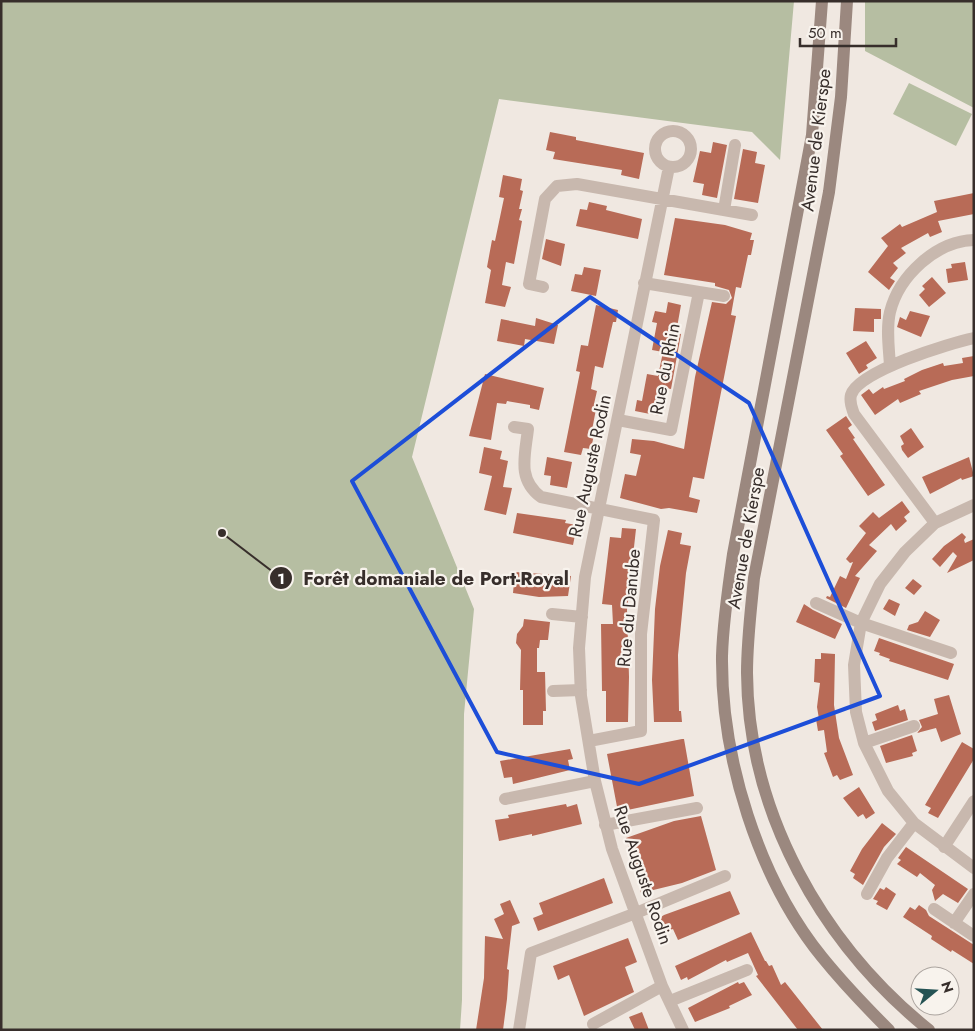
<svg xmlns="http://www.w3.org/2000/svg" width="975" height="1031" font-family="Jost,sans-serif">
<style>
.green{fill:#b6bea2}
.building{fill:#b86b57}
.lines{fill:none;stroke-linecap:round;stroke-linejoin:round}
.minor{stroke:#c8b8ae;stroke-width:12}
.secondary{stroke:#9b887f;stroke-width:12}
.marked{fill:none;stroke:#1d4ed8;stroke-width:4;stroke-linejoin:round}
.labels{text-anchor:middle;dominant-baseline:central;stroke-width:4.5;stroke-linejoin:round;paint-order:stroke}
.street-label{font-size:18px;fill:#372e2b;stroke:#f8f3ed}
.leader{fill:none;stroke:#372e2b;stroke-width:2}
.callout-dot{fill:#372e2b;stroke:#f8f3ed;stroke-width:2}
.mark-label{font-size:15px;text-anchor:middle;font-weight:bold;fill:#fff}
.callout-label{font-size:19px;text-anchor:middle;font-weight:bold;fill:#372e2b;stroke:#f8f3ed;stroke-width:4.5;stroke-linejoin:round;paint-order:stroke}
</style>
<rect width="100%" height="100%" fill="#f0e8e1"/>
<!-- green -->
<path class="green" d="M1,1H794L780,160L752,132L499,99L412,457L474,609L464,714L462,1000L460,1030H1Z
M865,1H974V108L865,51Z
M909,83L972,114L956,146L893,114Z"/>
<!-- building -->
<path class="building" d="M550,132L576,137V140L644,153L639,179L621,175L622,170L553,159L555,152L546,150Z
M713,142L727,145L717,198L702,195L704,184L693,182L700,151L711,153Z
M743,149L757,152L755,163L765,165L758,203L734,199Z
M503,175L522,179L520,190L523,191L519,209H522L519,220L522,221L514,264L506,262L502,285L511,287L505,307L485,303L491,270L487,267L492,240L495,241L504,198L499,197Z
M974,193V214L938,221L942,232L930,237L928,233L901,248L906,253L893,263L898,268L890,278L895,281L889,290L868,272L888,246L881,238L900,224L902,227L937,212L934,201Z
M589,202L607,206L606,210L642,219L638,239L576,226L580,209L587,210Z
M675,218L725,225L752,233L750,240H754L751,255H748L741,288L736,287L731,315L736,316L704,479L693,477L689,497L700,500L697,513L669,508L661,509L620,498L625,474L636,476L641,455L630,453L632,439L654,441L684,449L695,377L712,302L726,304L732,298L729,290L715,286V283L664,275Z
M546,239L565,244L561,266L542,259Z
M965,262L968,280L948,283L946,269L952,268L951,264Z
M584,267L601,270L596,296L571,291L575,274L582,275Z
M932,277L946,293L929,307L919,295L925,289L922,286Z
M668,302L681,305L676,333L681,334L671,389L666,388L660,416L635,411L637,400L642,401L647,374L658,376L663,352L652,350L657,323L652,322L655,311L666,313Z
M596,305L618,310L616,322H613L610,335L603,368L595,366L591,389L597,391L594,404H597L592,430H595L591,449L583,448L581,455L564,452L580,372L576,371L581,345L588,346Z
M855,308L881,309V319H874V332L853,331Z
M910,311L930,316L921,337L897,327L900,317L906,320Z
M536,318L558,325L554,344L525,339L524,346L497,341L501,319L535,326Z
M866,341L877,358L866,365L868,368L859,374L846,353Z
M974,356V376L952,380L919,391L921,394L900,403L898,399L875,415L861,395L869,389L873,394L883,387L884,389L905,381L904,379L922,370L943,363L944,366L963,363L962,358Z
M485,374L544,388L539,410L530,408V405L507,401L506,404L497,403L491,440L469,436Z
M846,416L852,425L848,428L855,438L853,439L885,485L868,496L840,456L843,454L826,430Z
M911,428L924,447L908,458L902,450L901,446L904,444L900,436Z
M484,447L502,451L500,459L508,461L503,487L512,488L506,515L484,510L492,476L479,473Z
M547,457L572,462L567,488L550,485L551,476L544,475Z
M969,457L974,476L962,480L961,478L930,494L922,477Z
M902,501L910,512L904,517L907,521L896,531L891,524L869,545L877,551L855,576L860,578L846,608L826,598L827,596L830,597L840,576L846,579L853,562L850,563L846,559L866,533L859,526L873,512L879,518Z
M517,513L566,520L565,523L577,525L573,545L513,533Z
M622,528L636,529L627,610L629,677L628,722H606V691H602L601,624H613L612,605L602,604L610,537L621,538Z
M668,530L682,533L680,544L691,546L686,573L678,655L679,711H681L682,722H654L652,680L655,609L660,566Z
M962,533L966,537L964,540L965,543L974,539V560L947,573L957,556L953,552L940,567L932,559L944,546Z
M515,572L571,576L568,596L539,597L513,593Z
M913,579L922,586L914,595L905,588Z
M889,599L900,604L895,616L883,609Z
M804,604L813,610L842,624L835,639L796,622Z
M925,611L940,620L930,637L907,630L909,625L918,622Z
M524,619L550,622L548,640H540L539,648H537V672H545L546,711H543V725H523V690H520L521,650L516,643L517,634L523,626Z
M879,638L954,664L948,680L889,661L890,659L879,655L880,653L874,651Z
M821,653L835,654L834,705L839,738L853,775L840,780L837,775L833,777L824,753L827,752L824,730L818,731L816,719H819L817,707L820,683L814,682L815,659H821Z
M949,695L961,734L941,742L936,728L917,733L922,727L919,720L938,714L934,699Z
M898,705L900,711L905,709L908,720L875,731L872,722L877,720L875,714Z
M912,735L917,751L912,753L913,756L886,763L880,746Z
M682,739H684L694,796L618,812L607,754Z
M962,742L974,749V759L938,818L928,813L931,808L925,805Z
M570,749L573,759L568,760L570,770L513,784L512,777L504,778L500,761Z
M859,787L875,813L866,819L863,814L858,817L843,798Z
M566,804L567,807L577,804L582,824L532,836V834L499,841L495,820L509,818L508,815Z
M701,816L716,870L682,883L641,893L626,838L674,821Z
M882,823L896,834L884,847L863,885L853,878L855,874L850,871L862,849Z
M906,847L968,889L958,903L943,894L935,901L932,890L935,885L920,873L917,877L897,864L901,860L898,858Z
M604,878L613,903L538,931L533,918L543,914L539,903Z
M886,887L896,894L887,910L876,904L878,901L873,899L880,888L884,890Z
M730,891L740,914L678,940L673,929L663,933L658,919L664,915Z
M510,900L520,923L512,926L507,969L509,970L507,999L503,1030H476L484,978L485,936L503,939L494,919L504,914L500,904Z
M919,905L926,910L929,916L974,945V964L952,950L951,952L931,939L932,936L903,917L910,907L915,910Z
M751,932L765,961H766L769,966L772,965L781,985L785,982L823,1030H798L756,976L758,975L748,953L727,962L726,960L688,980L687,977L681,980L675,966Z
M628,938L637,962L625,967L634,992L584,1016L569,975L558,980L553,966Z
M738,982L739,984L744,982L752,995L729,1006L730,1008L695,1022L688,1008Z
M642,1012L649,1030H635L629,1017Z"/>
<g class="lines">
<!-- minor -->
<path class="minor" d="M655 149a18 18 0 1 1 36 0a18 18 0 1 1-36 0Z
M669,167L585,577L579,648L581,696L595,781L612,849L662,986L683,1030
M724,210L735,145
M543,287L529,284L545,199L557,186L577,184L752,215
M699,292L724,296
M890,366C889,348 886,329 890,312C899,276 936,241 974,240
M618,420L671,430L699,292L644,283
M514,427L528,429C525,456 517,479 541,497L654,520L641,634V731L589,741
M974,505L935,523L905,552L880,584L861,623L854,665L856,712L864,743L888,791L914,823L974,868
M935,523L854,414C852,408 849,402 851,395C858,371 950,343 974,338
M816,603L861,623L951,653
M552,614L582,617
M553,691L581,690
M864,743L914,726
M505,799L595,781
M605,825L697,808
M944,847L974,801
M867,894L887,858L914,823
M934,909L974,936
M954,923L974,894
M670,1001L747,970
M593,1024L662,986
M519,1030L531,953L636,913L725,876"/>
<!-- secondary -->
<path class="secondary" d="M822,1L812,135L733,554C728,588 723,622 722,656C721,758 758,878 822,957C843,983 866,1007 889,1030
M847,1L841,97L829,192L754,578C751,609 747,641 747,673C748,813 822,944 929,1030"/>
</g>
<!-- marked area -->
<path class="marked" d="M590,297L749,403L880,696L639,784L497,752L352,481Z"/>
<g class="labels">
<!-- street labels -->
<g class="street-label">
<text transform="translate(816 140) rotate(-83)">Avenue de Kierspe</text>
<text transform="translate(665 369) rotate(-79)">Rue du Rhin</text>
<text transform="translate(590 466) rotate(-78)">Rue Auguste Rodin</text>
<text transform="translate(746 538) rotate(-80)">Avenue de Kierspe</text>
<text transform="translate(629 608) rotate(-85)">Rue du Danube</text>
<text transform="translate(643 875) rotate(71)">Rue Auguste Rodin</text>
</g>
</g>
<!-- callouts -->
<path class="leader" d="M222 533L281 578"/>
<g class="callout-dot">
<circle cx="222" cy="533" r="5"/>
<circle cx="281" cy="578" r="12"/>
</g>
<g class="mark-label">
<text x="281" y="584">1</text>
</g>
<g class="callout-label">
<text x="436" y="585">Forêt domaniale de Port-Royal</text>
</g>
<!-- border -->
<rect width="975" height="1031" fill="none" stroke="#372e2b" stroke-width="5"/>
<!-- north arrow -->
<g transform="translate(935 991) rotate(72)"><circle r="24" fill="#f8f3ed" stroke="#aba49f"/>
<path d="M0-4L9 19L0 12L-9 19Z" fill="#255354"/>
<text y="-8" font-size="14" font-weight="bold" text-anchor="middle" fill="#372e2b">N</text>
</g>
<!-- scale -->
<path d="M800 38v8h96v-8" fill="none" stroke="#372e2b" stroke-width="2.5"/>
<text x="808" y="38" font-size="15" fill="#372e2b" stroke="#f8f3ed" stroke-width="4" paint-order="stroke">50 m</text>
</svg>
